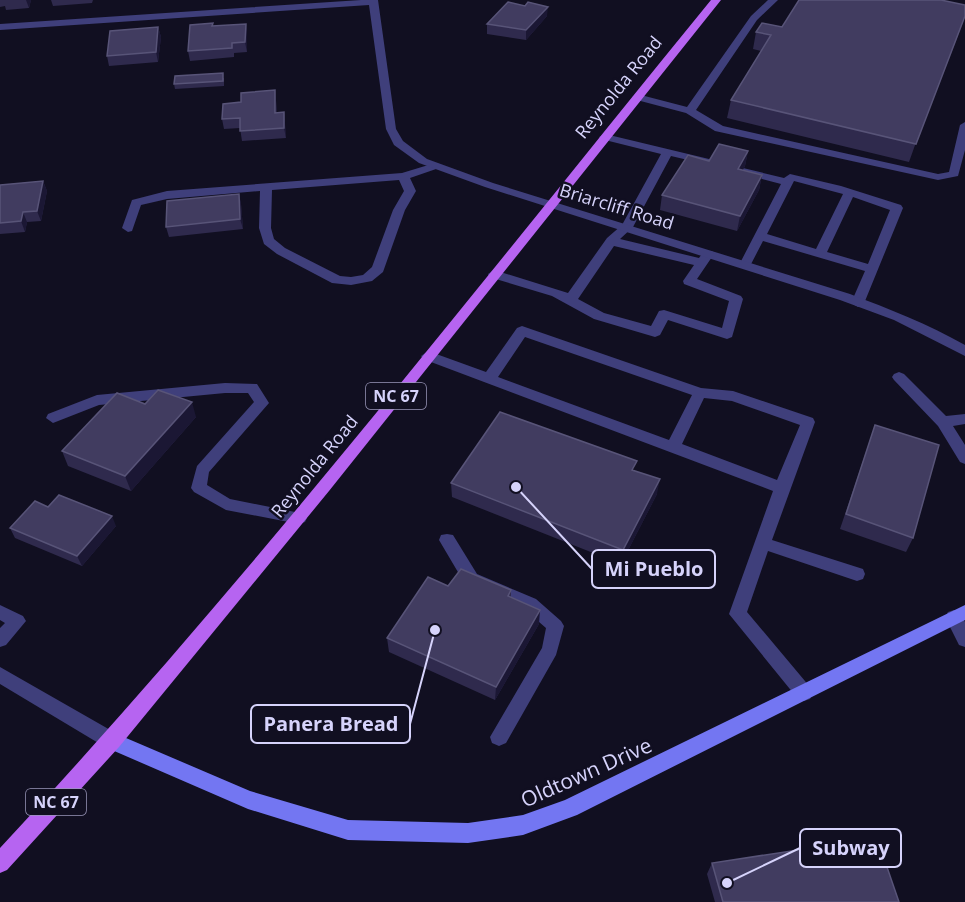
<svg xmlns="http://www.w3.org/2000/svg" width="965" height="902" font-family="'Open Sans',sans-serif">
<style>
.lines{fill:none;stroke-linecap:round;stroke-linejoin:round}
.lane{fill:#3f3f7b;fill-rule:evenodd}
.street{fill:#3f3f7b;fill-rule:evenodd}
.secondary{fill:#7376f2;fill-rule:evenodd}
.primary{fill:#b664f1;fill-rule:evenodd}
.wall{fill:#2f2a4d}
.shaded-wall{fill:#1b1734}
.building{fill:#413c60;stroke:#585478;stroke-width:1.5}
.labels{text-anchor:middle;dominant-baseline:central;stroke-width:5;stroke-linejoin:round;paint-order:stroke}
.shield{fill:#110f21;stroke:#9b98ba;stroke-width:1.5}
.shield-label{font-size:16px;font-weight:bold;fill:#d6d3fb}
.street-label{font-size:18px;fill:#d6d3fb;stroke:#110f21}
.near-street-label{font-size:21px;fill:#d6d3fb;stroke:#110f21}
.leader{fill:none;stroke:#d6d3fb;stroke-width:2}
.callout-dot{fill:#d6d3fb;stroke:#110f21;stroke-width:2}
.callout{fill:#110f21;stroke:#d6d3fb;stroke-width:2}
.callout-label{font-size:20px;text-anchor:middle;font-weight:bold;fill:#d6d3fb}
</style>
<rect width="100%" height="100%" fill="#110f21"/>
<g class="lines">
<!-- lane -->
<path class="lane" d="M768,0H778L757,20L696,110L723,126L938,174L949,172L960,125L965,122V150L958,176L938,180L715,131L686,113L633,99L632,97L637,94L687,107L751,16Z
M605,134L709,159L711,161L705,164L671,156L633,227L620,239L699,258L704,251H712L714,254L697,279L741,296L743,299L732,337L727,339L668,320L660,335L655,337L594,319L552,296L489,277L488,274L494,270L568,293L607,238L622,225L661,154L601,139L599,137ZM614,246L694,265L683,281L684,284L729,301L722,328L664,310L659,311L651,326L604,313L578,299Z
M435,163L439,164V168L410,178L416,191L405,210L383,272L372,281L351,285L332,283L277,254L264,244L259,228L260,191L167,199L141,205L132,231L128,232L122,228L132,200L167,191L402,173ZM399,180L404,191L393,210L372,267L363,275L351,277L340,276L285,248L274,239L271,228L272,190Z
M743,168L784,178L790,174L841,186L901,205L903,208L863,306L858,307L851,303L865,271L763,241L749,268H741L739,265L781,184L739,173L737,171ZM794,181L843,194L816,249L767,234ZM853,197L890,210L868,264L827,252Z
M522,326L701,388L733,391L813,418L815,422L772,540L863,569L865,574L863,579L857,581L768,551L747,612L810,687L813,693L810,699L804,701L798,699L729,614L773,491L423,359L421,356L428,351L486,372L517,328ZM525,337L692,395L669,440L498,377ZM704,398L732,401L800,425L777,480L682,444Z
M899,372L904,374L946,416L965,414V424L953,426L965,445V464L960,462L938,426L894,380L892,377L894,374Z
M225,383L257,384L269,403L209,472L207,485L230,499L305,514L307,518L305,522L299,524L226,510L194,492L191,488L197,466L254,402L248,393H225L99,405L53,423L46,418L48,414L97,395Z
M447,534L453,535L477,574L536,599L561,621L564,626L556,655L506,743L499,746L492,743L490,737L542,648L546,628L524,609L465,584L439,540L441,535Z
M0,605L23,616L26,621L6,645L0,647V628L5,623L0,620Z
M0,667L119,735L121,741L119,747L112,750L105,747L0,684Z"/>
<!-- street -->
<path class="street" d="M361,0H378L396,129L403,141L427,159L493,183L850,294C889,309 928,324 965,345V356L894,320L840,300L485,187L419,163L394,145L386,129L369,5L0,30V24Z
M954,610L960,612L965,622V647L959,645L945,617L948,612Z"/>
<!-- secondary -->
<path class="secondary" d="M965,605V620L577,815L523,835L468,843L348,840L248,809L105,747L103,741L105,735L112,732L250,791L348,820L468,823L523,815L565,800Z"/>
<!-- primary -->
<path class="primary" d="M711,0H721L329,491L119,747L7,870L0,873V848C251,578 478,286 711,0Z"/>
</g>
<!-- wall -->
<path class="wall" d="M0,0H31L29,8L6,10L5,6L0,7Z
M51,0H93L92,3L53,6Z
M965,5L909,162L727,118L731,100L761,51L753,49L756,32L782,27Z
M547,16L526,40L487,34V24Z
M246,24L247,33V52L234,53V57L190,61L188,51L213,26Z
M158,27L161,37L158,62L109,66L107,56Z
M224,78V86L175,89L174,84Z
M276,100L277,113L284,112L286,138L242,141L240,128L224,129L222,119Z
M748,151L745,166L743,170L762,175L759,190L737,231L660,210L662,195L709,161Z
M43,181L47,191L41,221L27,222L25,232L0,234V185Z
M239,194L241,204L243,229L169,237L166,227Z
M145,404L196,417L131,491L68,466L62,451Z
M875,425L913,538L906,552L840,529Z
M635,471L657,494L621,564L452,497L451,483Z
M116,526L82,566L15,538L10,528Z
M448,586L511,590V597L539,624L495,700L389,652L387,638Z
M712,863L899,902H715L707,874Z"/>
<!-- shaded-wall -->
<path class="shaded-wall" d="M26,0H31L29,8Z
M548,7L547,16L526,40V30Z
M965,16L963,23L909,162L916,144Z
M246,24L247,33V52L245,42Z
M158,27L161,37L158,62L156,52Z
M275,90L276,100L277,123L275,113Z
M284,112L285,122L286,138L284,128Z
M748,151L745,166L735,183L738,169Z
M762,175L759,190L737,231L740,216Z
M43,181L47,191L41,221L37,211Z
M239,194L241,204L243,229L240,219Z
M23,212L27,222L25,232L21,221Z
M192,402L196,417L131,491L125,476Z
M660,479L657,494L621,564L623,550Z
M112,516L116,526L82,566L77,556Z
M540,610L539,624L495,700L496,687Z"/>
<!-- building -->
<path class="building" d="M799,0H941L965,5V16L916,144L731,100L771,35L756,32L762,23L782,27Z
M508,2L525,6L528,2L548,7L526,30L487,24Z
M213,23L212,26L246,24L245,42L232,43V48L188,51L190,25Z
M158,27L156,52L107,56L110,31Z
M223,73V81L174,84L175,76Z
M275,90V113L284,112V128L240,131V118L222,119L223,104L241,102V93Z
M719,144L748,151L738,169L762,175L740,216L662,195L688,155L709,161Z
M43,181L37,211L23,212L21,221L0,223V185Z
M239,194L240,219L166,227L167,201Z
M158,390L192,402L125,476L62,451L117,393L145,404Z
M500,412L637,461L632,470L660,479L623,550L451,483Z
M875,425L939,445L913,538L846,514Z
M59,495L112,516L77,556L10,528L35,501L48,507Z
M461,569L511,590L508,596L540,610L496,687L387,638L428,577L448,586Z
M877,838L899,902H723L712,863Z"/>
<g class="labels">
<!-- shield labels -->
<g class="shield">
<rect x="366" y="383" width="60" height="26" rx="4.5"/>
<rect x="26" y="789" width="60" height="26" rx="4.5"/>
</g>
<g class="shield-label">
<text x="396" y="396">NC 67</text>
<text x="56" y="802">NC 67</text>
</g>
<!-- street labels -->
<g class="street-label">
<text transform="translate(618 87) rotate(-51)">Reynolda Road</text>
<text transform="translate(617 206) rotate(17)">Briarcliff Road</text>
<text transform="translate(314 466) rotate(-51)">Reynolda Road</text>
</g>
<!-- near-street labels -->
<g class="near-street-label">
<text transform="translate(586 772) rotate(-24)">Oldtown Drive</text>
</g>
</g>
<!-- callouts -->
<path class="leader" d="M516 487L592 569M435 630L410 724M727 883L800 848"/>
<g class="callout-dot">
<circle cx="516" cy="487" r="6"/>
<circle cx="435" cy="630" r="6"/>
<circle cx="727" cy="883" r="6"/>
</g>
<g class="callout">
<rect x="592" y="550" width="123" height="38" rx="6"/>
<rect x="251" y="705" width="159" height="38" rx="6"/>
<rect x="800" y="829" width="101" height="38" rx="6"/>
</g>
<g class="callout-label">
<text x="654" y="576">Mi Pueblo</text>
<text x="331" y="731">Panera Bread</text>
<text x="851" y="855">Subway</text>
</g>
</svg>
